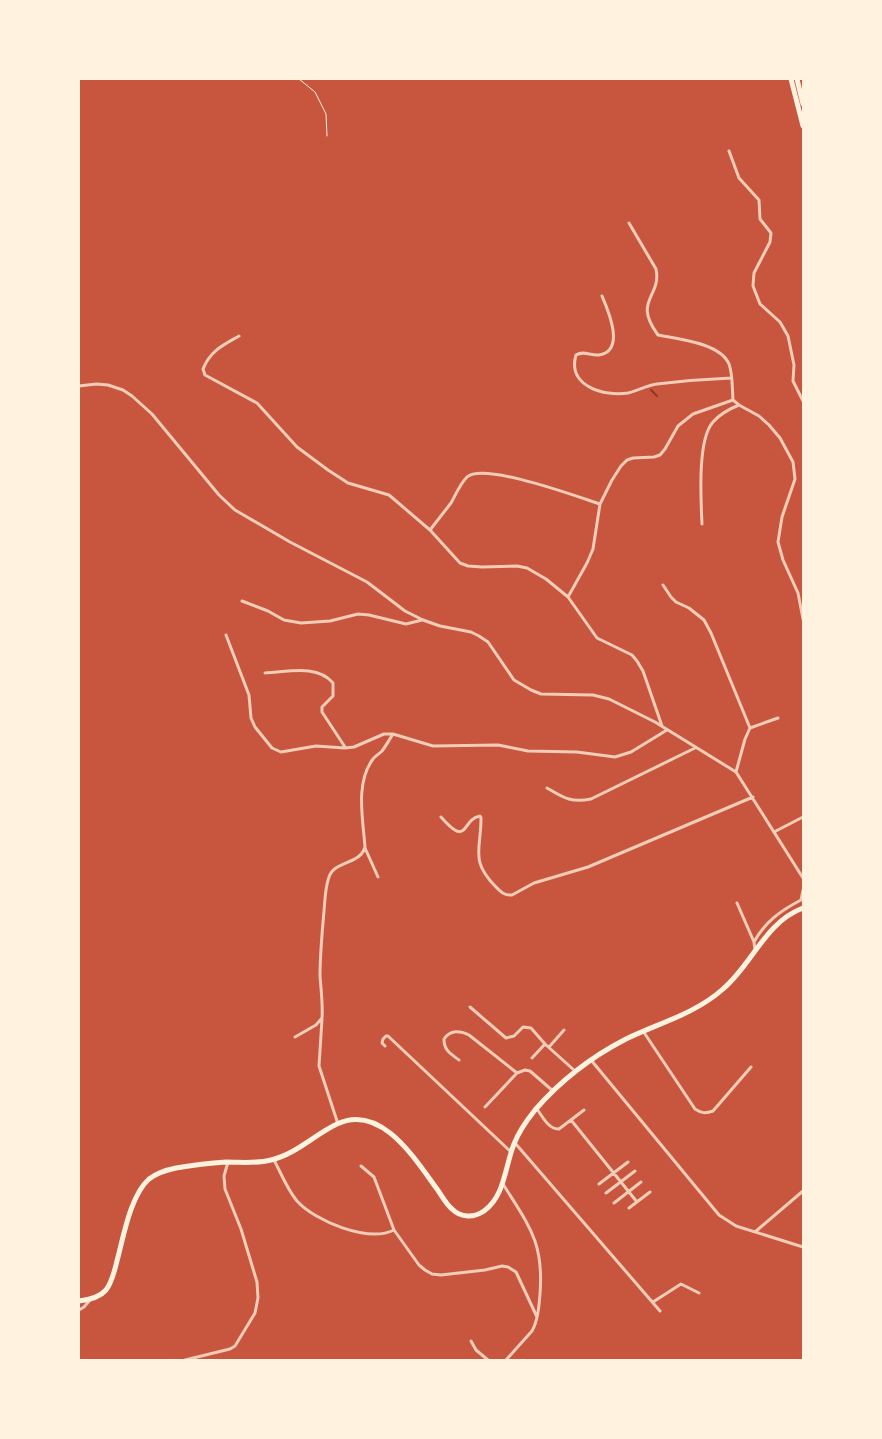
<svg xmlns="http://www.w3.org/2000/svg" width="882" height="1439" font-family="Cabin,sans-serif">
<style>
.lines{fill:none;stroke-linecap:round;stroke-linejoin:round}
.stream{stroke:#8f3625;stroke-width:2}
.path{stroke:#fff3e0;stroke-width:1}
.minor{stroke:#f1ccb7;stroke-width:3}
.secondary{stroke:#fff3e0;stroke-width:5}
.primary{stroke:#fff3e0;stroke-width:5}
</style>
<rect width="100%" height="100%" fill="#c8553d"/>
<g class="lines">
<!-- stream -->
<path class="stream" d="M651,390L657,396"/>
<!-- path -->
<path class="path" d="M299,79L315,92L326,114L327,136"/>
<!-- minor -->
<path class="minor" d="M729,151L739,178L759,200L760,219L771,233L770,242L754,273L753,286L760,304L780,322L788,336L794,365L793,381L803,401
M629,223L656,269C662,297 632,300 658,335C678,339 720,343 729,364C733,375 732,388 733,400
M602,296C608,310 626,351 599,355C590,356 584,350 576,355C567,386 604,397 628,393C638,391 647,385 657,384C682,381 707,379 731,378
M239,336C223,345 210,351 203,369L205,375L257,403L297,447L328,470L348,483L389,495L430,530L460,563L468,566L482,567L517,566L527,568L546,579L568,597L597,638L632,655L637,661L643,671L662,726
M79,386L96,384L108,385L123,390L132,396L152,414L219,495L235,510L290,542L367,582L405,611L423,620L440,626L471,632L479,636L488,642L514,680L531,690L541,694L593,695L609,699L655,722L736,772L803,878
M733,400L739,405L759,416L769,425L780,438L793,462L795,479L782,517L778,542L783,560L798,593L803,619
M702,524C701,500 697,440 713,422C720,414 729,409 739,405
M430,530C437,521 444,512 451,503C456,494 460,484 467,477C484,462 578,497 600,504
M663,585L671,597L676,602L689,608L704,620L711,633L750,728L745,739L736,772
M568,597L587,563L593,549L600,504L612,480L621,466L627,460L633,458L654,457L660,455L665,449L678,426L693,414L733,400
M242,601L268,611L284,620L301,623L330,621L358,614L369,615L406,624L422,620
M226,635L249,695L251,718L255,727L272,748L281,752L316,746L345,748L354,747L384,734H393L433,746L498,745L528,751L577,752L615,757L631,752L667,730
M265,673C288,672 317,664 333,683V696L322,707V712L345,747
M750,728L778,718
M547,788C564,798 571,803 591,799L695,748
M441,817C469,849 461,819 480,816L481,818C481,850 470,860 495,886C500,891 504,896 512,895L534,883L588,867L753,797
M774,832L803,817
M365,848L378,877
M737,903L754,942L755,950
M754,942C765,922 780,911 801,900L803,890
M470,1007L506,1038L514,1036L523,1027L531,1028L545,1044L575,1071
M322,1019L319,1066L338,1124
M643,1031L695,1109C701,1113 705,1114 713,1111L751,1067
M295,1037L316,1025L322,1018C323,1004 321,990 320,976C320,955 322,933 324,911C325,900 325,888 329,877C335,860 360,865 365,847C363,819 355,783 373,759C375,756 379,754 382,751C386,746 389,740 393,734
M385,1046L382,1043L383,1039L386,1036H388L511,1152
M549,1047L564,1030
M532,1058L545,1044
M459,1060C451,1054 444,1051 444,1039C450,1030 460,1030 469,1035L517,1073
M591,1060L719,1215L736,1226L803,1247
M485,1107L517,1073L525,1070L530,1071L553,1091
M537,1109C542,1116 549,1130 559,1129L584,1110
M571,1120L637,1202
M515,1143L660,1311
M274,1160C281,1173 287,1189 297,1201C315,1221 368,1243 394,1230
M361,1166L374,1177L394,1230L419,1265L425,1270L432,1274L441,1275L485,1270L502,1266L508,1267L516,1272L537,1317
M503,1184C529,1226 544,1242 540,1294C539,1306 538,1320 532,1331L506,1360
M599,1184L628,1162
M606,1193L635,1171
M614,1203L641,1182
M629,1208L650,1192
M755,1232L803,1191
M653,1302L681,1284L699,1293
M79,1310L84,1307L90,1300
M471,1341L476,1350L488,1360
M185,1360L230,1349L235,1346L255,1313L258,1298L257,1282L241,1229L225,1189L224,1176L228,1162"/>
<!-- secondary -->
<path class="secondary" d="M79,1301C88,1300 99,1298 106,1290C113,1281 115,1268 118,1257C124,1234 131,1195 149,1179C157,1173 166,1170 176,1168C193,1165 209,1163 226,1162C241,1162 256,1164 271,1160C296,1154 314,1135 337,1124C381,1103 415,1159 437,1189C442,1196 446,1204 452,1209C461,1218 474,1218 484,1211C505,1196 505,1166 514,1144C519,1131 527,1120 535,1110C561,1080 591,1057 626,1039C659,1023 695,1014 723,989C752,965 765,922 803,908"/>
<!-- primary -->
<path class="primary" d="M791,79L803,126
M797,79L803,104"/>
</g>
<!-- border -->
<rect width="882" height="1439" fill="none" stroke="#fff3e0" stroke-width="160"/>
</svg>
